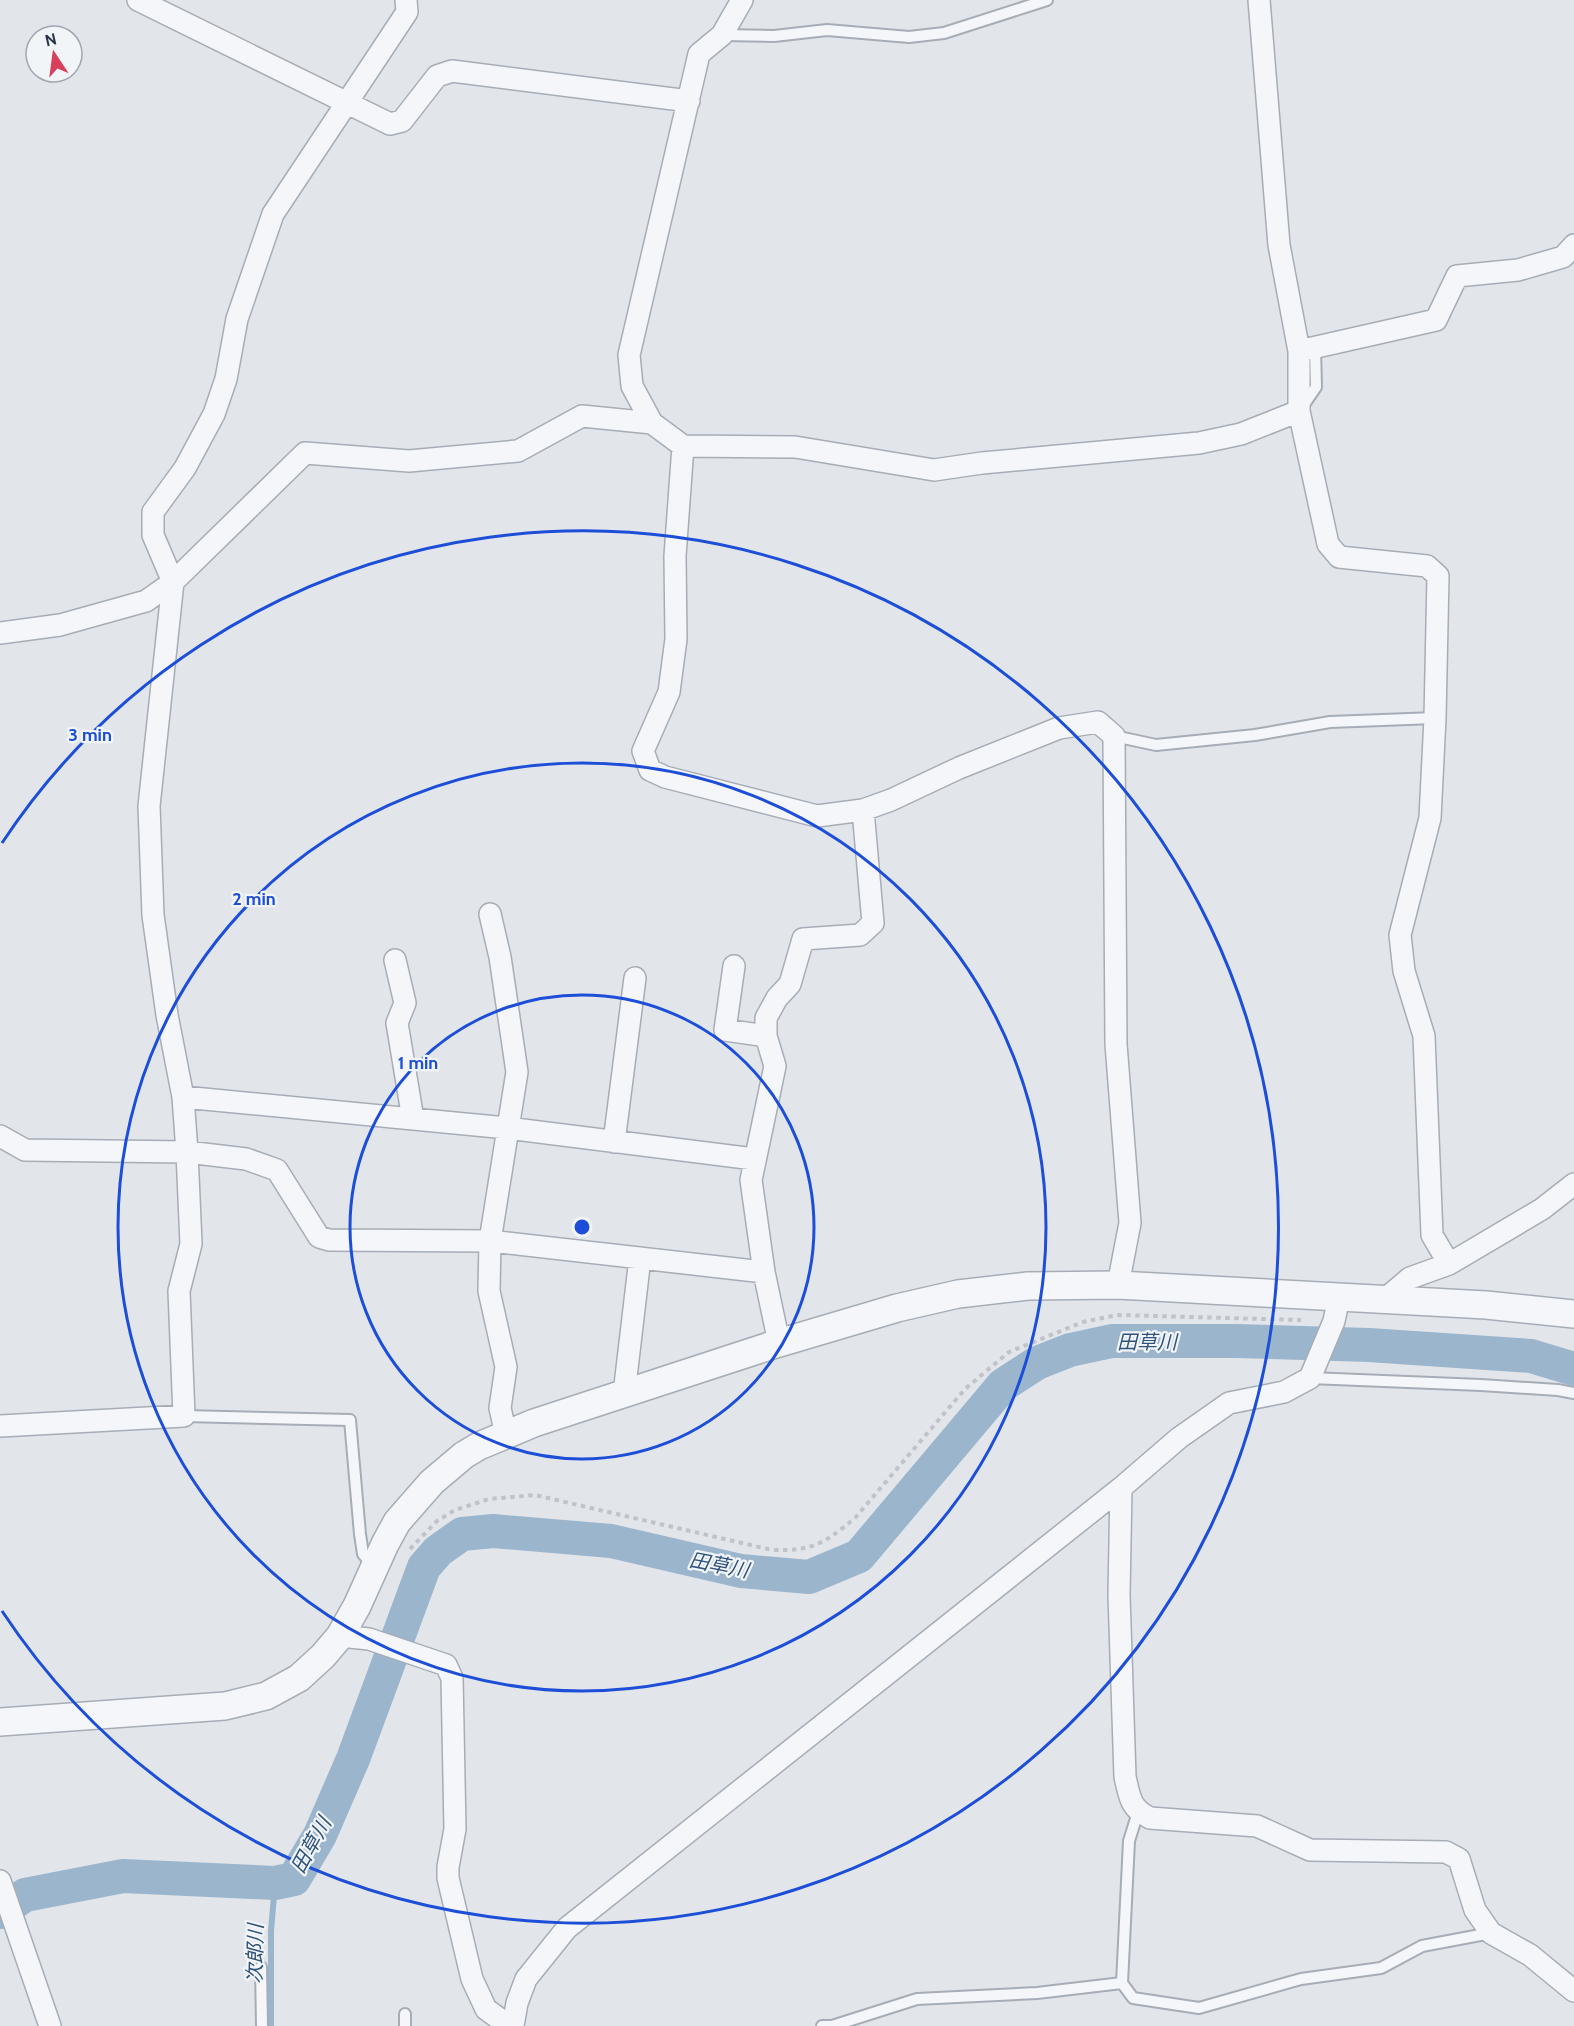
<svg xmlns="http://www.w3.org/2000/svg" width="1574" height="2026" font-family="Cabin,'Noto Sans JP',sans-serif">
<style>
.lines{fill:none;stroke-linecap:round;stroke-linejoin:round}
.stream{stroke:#9bb5cd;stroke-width:6}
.river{stroke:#9bb5cd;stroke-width:34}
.service-casing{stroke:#a6adb6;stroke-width:14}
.minor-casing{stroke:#a6adb6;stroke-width:24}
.tertiary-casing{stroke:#a6adb6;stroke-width:30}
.path{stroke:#c0c3ca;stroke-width:4;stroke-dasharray:4.5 4.5;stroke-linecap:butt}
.service{stroke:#f5f6f9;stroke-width:10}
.minor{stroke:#f5f6f9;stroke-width:21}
.tertiary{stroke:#f5f6f9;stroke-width:27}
.ring{fill:none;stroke:#1d4ed8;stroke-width:3}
.labels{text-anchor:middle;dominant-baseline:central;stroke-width:4.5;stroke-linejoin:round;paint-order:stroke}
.water-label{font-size:20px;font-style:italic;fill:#2f537c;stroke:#f2f5f8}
.centre{fill:#1d4ed8;stroke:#f2f5f8;stroke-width:3}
.ring-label{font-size:18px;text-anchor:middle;font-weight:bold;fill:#1d4ed8;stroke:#f2f5f8;stroke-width:4.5;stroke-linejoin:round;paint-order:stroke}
</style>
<rect width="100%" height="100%" fill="#e2e6eb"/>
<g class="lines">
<!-- stream -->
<path class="stream" d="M271,2026V1931L275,1883"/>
<!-- river -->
<path class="river" d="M0,1912L25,1895L123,1876L275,1883L294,1879L320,1835L353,1759L424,1567L438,1551L462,1534L493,1531L611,1541L741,1571L809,1577L859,1556L1003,1385L1037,1363L1070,1350L1112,1341H1236L1369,1345L1531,1356L1574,1369"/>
<!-- service casing -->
<g class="service-casing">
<path id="service" d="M722,35L774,36L827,30L909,37L944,33L1047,0
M1303,406L1316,387L1315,347
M1114,736L1156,745L1255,735L1330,722L1435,718
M1310,1378L1481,1385L1558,1390L1574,1393
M184,1416L350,1420L360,1534L363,1554L373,1566
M1138,1812L1129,1841L1122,1983L1133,1998L1199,2008L1301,1979L1381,1968L1422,1946L1491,1933
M261,1967L262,2026
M405,2026V2014
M822,2026H832L917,1999L1037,1993L1122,1983"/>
</g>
<!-- minor casing -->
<g class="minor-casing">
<path id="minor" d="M138,0L390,124L402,121L437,76L452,71L689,101
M1259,0L1279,245L1299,351
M652,423L632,386L629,355L699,54L722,35L742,0
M683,446L675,556L676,639L669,692L643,751L650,770L665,777L817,816L863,810L891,800L959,768L1059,728L1098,722L1114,736L1116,1044L1130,1223L1118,1285
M0,633L60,625L146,601L173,582L305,453L409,461L518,451L582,416L652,423L683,446L795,447L934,470L982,463L1199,443L1241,434L1299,411
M490,914L500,957L517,1072L490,1241L489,1291L506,1367L500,1408L506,1435
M395,960L405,1003L397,1023L413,1119
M734,966L725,1030L766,1036L775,1066L751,1180L764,1272L779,1343
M766,1036V1018L777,998L790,984L803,939L860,935L873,923L863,810
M183,1097L507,1128L754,1159
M0,1136L25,1150L187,1152L246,1159L277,1170L319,1237L329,1240L490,1241L764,1272
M614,1142L635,978
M1449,1264L1432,1235L1424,1036L1404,971L1400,935L1430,818L1435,718L1438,576L1427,566L1339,557L1328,544L1299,411V351L1436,320L1457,276L1518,270L1563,257L1574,245
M1384,1300L1410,1278L1449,1264L1542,1209L1574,1184
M624,1394L640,1258
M0,1426L184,1416L179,1291L191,1244L187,1152L183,1097L167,1015L153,915L149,806L173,582L153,535V512L185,468L214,414L226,379L237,319L273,214L407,12L406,0
M1121,1488L1119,1595L1125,1777C1130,1798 1130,1808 1150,1818L1257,1826L1310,1850L1446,1852L1459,1859L1475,1910L1491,1933L1530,1955L1574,1991
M340,1636L369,1639L446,1665L452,1678L455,1829L448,1867V1878L472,1979L486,2009L509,2026
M0,1881L50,2026
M513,2026L517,2003L526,1979L567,1928L1121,1488L1179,1438L1229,1403L1284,1392L1310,1378L1334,1321L1339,1297"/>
</g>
<!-- tertiary casing -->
<g class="tertiary-casing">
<path id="tertiary" d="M0,1722L225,1706L266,1696L299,1678L323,1656L340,1636L357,1606L385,1544L397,1522L432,1482L464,1455L479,1446L534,1423L779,1343L897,1308L958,1294L1028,1286L1118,1285L1486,1305L1574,1314"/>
</g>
<!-- path -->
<path class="path" d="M410,1549L437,1521L455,1510L489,1499L535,1495L772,1550C812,1551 824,1544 855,1518L965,1389L1009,1352L1083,1322L1117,1315L1301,1320"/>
<!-- service -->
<use href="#service" class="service"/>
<!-- minor -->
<use href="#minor" class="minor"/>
<!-- tertiary -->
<use href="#tertiary" class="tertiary"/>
</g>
<!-- distance rings -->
<g class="ring">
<circle cx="582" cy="1227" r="232"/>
<circle cx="582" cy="1227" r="464"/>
<path d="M2 843A696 696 0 1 1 2 1611"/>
</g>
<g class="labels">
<!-- water labels -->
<g class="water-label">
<text x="1147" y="1342">田草川</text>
<text transform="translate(719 1565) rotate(11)">田草川</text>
<text transform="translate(311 1845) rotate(-61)">田草川</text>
<text transform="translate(255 1954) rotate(-89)">次郎川</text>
</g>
</g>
<circle cx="582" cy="1227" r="9" class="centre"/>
<g class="ring-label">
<text x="90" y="741">3 min</text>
<text x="254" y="905">2 min</text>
<text x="418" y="1069">1 min</text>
</g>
<!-- north arrow -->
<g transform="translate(54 54) rotate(347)"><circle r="28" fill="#f2f5f8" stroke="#a1a7b0" stroke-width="1.5"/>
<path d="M0-4.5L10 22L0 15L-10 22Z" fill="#d83f5a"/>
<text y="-9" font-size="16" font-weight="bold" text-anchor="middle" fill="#283344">N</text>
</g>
</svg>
